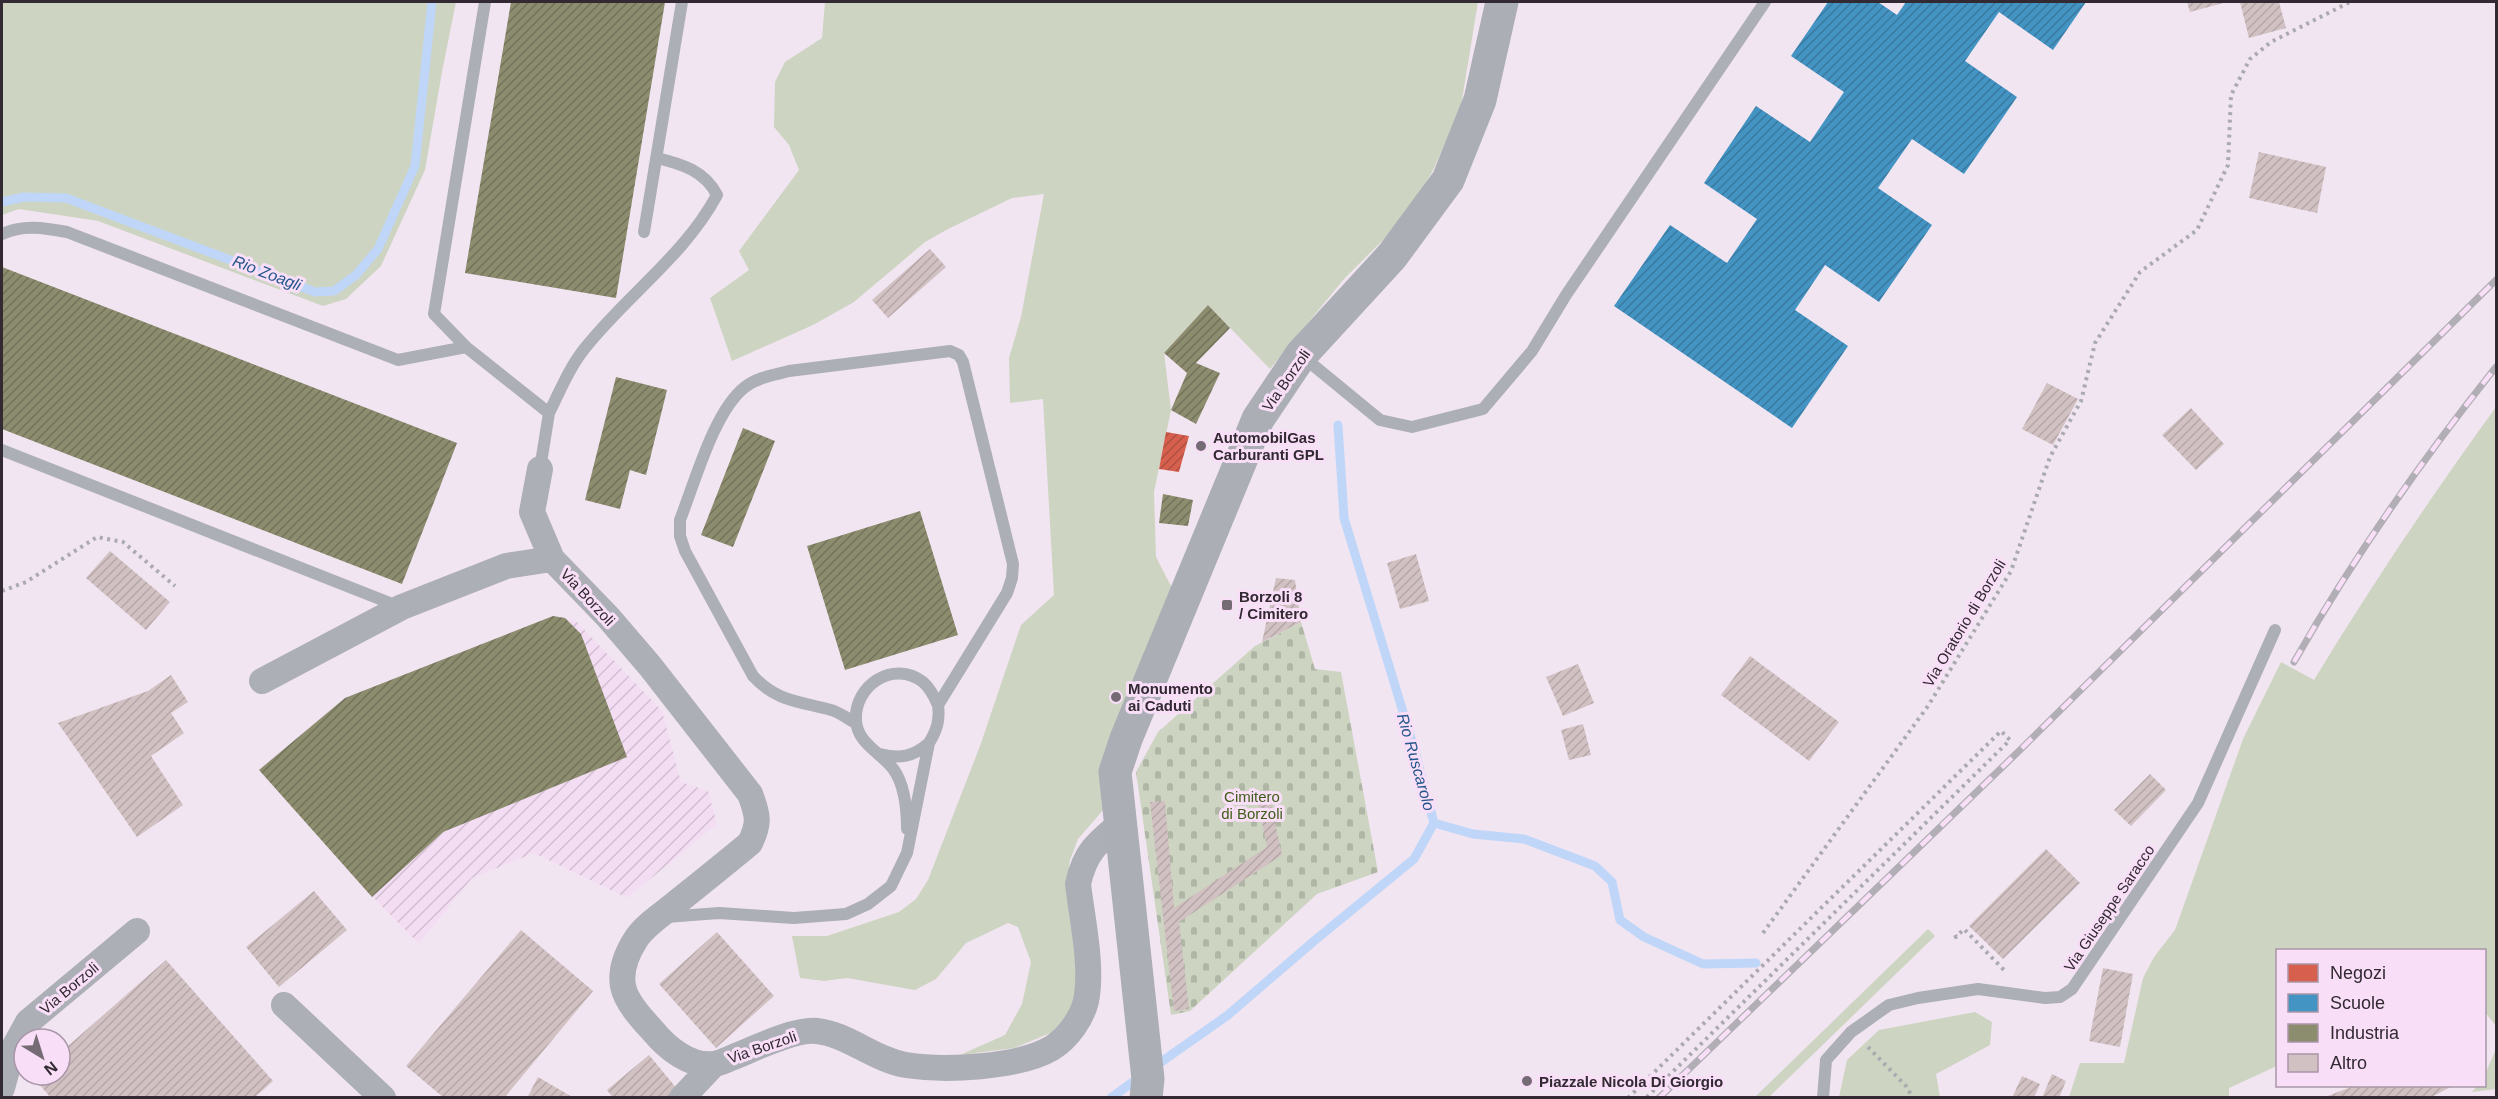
<svg xmlns="http://www.w3.org/2000/svg" width="2498" height="1099" font-family="Helvetica,sans-serif">
<style>
.industrial{fill:url(#industrial-furrows)}
.green{fill:#cdd4c1}
.cemetery{fill:url(#cemetery-stones)}
.shops{fill:url(#shops-hatch)}
.schools{fill:url(#schools-hatch)}
.industry{fill:url(#industry-hatch)}
.lines{fill:none;stroke-linecap:round;stroke-linejoin:round}
.stream{stroke:#bfd6f8;stroke-width:9}
.building{fill:url(#building-hatch)}
.path{stroke:#abaab1;stroke-width:4;stroke-dasharray:3 4.5;stroke-linecap:butt}
.service{stroke:#acafb5;stroke-width:12}
.minor{stroke:#acafb5;stroke-width:26}
.secondary{stroke:#abaeb5;stroke-width:33}
.rail-casing{stroke:#b1aeb5;stroke-width:7}
.rail{stroke:#f8dff7;stroke-width:4.5;stroke-dasharray:14;stroke-linecap:butt}
.poi-dot{fill:#756b75;stroke:#f8dff7;stroke-width:2}
.labels{text-anchor:middle;dominant-baseline:central;stroke-width:6;stroke-linejoin:round;paint-order:stroke}
.street-label{font-size:15px;fill:#322932;stroke:#f8dff7}
.poi-label{font-size:15px;font-weight:bold;fill:#322932;stroke:#f8dff7;text-anchor:start}
.park-label{font-size:15px;fill:#405e19;stroke:#f8dff7}
.water-label{font-size:16px;font-style:italic;fill:#23568b;stroke:#f8dff7}
</style>
<defs>
<pattern id="industrial-furrows" width="10" height="10" patternUnits="userSpaceOnUse" patternTransform="scale(1.5)"><rect width="10" height="10" fill="#f3ddf3"/><path d="M-1 1l2-2M0 10L10 0M9 11l2-2" fill="none" stroke="#d1bed1"/></pattern>
<pattern id="cemetery-stones" width="16" height="16" patternUnits="userSpaceOnUse" patternTransform="scale(1.5)"><rect width="16" height="16" fill="#cdd4c1"/><path d="M2 7V4a2 2 0 0 1 4 0v3zM10 15v-3a2 2 0 0 1 4 0v3z" fill="#b0b6a6"/></pattern>
<pattern id="shops-hatch" width="6" height="6" patternUnits="userSpaceOnUse" patternTransform="scale(1.5)"><rect width="6" height="6" fill="#d6604d"/><path d="M-1 1l2-2M0 6l6-6M5 7l2-2" fill="none" stroke="#ae4f41"/></pattern>
<pattern id="schools-hatch" width="6" height="6" patternUnits="userSpaceOnUse" patternTransform="scale(1.5)"><rect width="6" height="6" fill="#4393c3"/><path d="M-1 1l2-2M0 6l6-6M5 7l2-2" fill="none" stroke="#39789f"/></pattern>
<pattern id="industry-hatch" width="6" height="6" patternUnits="userSpaceOnUse" patternTransform="scale(1.5)"><rect width="6" height="6" fill="#8c8c6e"/><path d="M-1 1l2-2M0 6l6-6M5 7l2-2" fill="none" stroke="#73725b"/></pattern>
<pattern id="building-hatch" width="6" height="6" patternUnits="userSpaceOnUse" patternTransform="scale(1.5)"><rect width="6" height="6" fill="#d2c1c2"/><path d="M-1 1l2-2M0 6l6-6M5 7l2-2" fill="none" stroke="#b5a6a7"/></pattern>
</defs>
<rect width="100%" height="100%" fill="#f2e5f2"/>
<!-- industrial -->
<path class="industrial" d="M553,616L576,621L662,711L681,782L708,791L717,824L627,898L534,853L472,878L419,944L372,896L259,770L345,698Z"/>
<!-- green -->
<path class="green" d="M2,2H456L442,72L425,170L381,266L346,299L323,306L98,221L19,209L2,215Z
M825,2H1478L1460,112L1432,172L1404,219L1344,279L1270,369L1208,305L1164,353L1171,410L1154,492L1156,557L1173,590L1104,809L1078,839L1070,860L1067,884L1079,977L1072,1010L1053,1032L1014,1048L960,1055L1005,1035L1022,1004L1031,962L1018,927L1008,923L966,943L936,979L915,990L847,978L824,981L800,978L792,936H827L899,912L916,899L928,880L980,746L1021,625L1054,595L1043,399L1010,403L1009,358L1021,317L1044,194L1012,198L948,229L925,242L854,302L813,325L732,361L710,298L749,270L739,251L799,170L789,145L774,127L775,82L785,62L822,38Z
M2496,407V1026L2485,1012L2484,950H2278L2277,1066L2229,1088V1097H2069L2080,1063H2124L2143,978L2154,957L2175,930L2243,739L2281,662L2314,680C2371,586 2432,495 2496,407Z
M1928,929L1935,936L1769,1097H1755Z
M1975,1012L1992,1022L1990,1045L1936,1074L1940,1097H1839L1847,1060L1879,1030Z
M2496,1049V1089L2472,1092L2477,1086H2484L2485,1074Z"/>
<!-- cemetery -->
<path class="cemetery" d="M1301,622L1315,669L1341,672L1378,872L1317,894L1190,1011L1171,1015L1136,772L1158,732L1255,646Z"/>
<!-- shops -->
<path class="shops" d="M1166,432L1189,436L1179,472L1159,469Z"/>
<!-- schools -->
<path class="schools" d="M1828,2H1878L1897,15L1906,2H2086L2053,50L1999,12L1965,61L2017,97L1964,174L1912,139L1878,188L1932,225L1879,302L1825,265L1795,310L1848,346L1792,428L1614,306L1670,225L1727,263L1757,219L1704,183L1756,106L1810,142L1844,92L1791,56Z"/>
<!-- industry -->
<path class="industry" d="M511,2H665L616,298L465,273Z
M2,267L457,443L402,584L2,429Z
M1208,305L1230,328L1196,363L1220,373L1196,424L1171,410L1187,373L1164,353Z
M616,377L667,390L646,475L630,470L620,509L585,500Z
M743,428L775,441L733,547L701,535Z
M1163,494L1193,500L1188,526L1159,523Z
M920,511L958,635L845,670L807,546Z
M553,616L565,618L581,634L627,757L443,832L372,897L259,770L345,698Z"/>
<g class="lines">
<!-- stream -->
<path class="stream" d="M2,202L24,197L66,198L315,292L334,291L356,275L378,249L415,166L432,2
M1434,823L1473,834L1524,839L1595,866L1612,882L1620,920L1644,937L1703,964L1756,963
M1154,1067L1228,1015L1314,941L1414,859L1434,823L1414,748L1344,518L1338,425
M1111,1098L1141,1076"/>
</g>
<!-- building -->
<path class="building" d="M2187,2H2227L2190,12Z
M2240,2H2279L2286,28L2249,38Z
M2259,152L2326,167L2317,213L2249,198Z
M930,249L946,267L888,318L872,300Z
M2047,383L2078,399L2053,445L2022,429Z
M2191,408L2224,444L2196,470L2162,435Z
M110,551L170,602L146,630L86,578Z
M1416,554L1429,601L1400,609L1387,563Z
M1276,578L1295,580L1301,622L1262,642Z
M1750,656L1839,722L1809,761L1721,695Z
M1578,664L1594,703L1563,716L1546,677Z
M171,675L188,702L171,713L184,733L151,756L183,805L137,837L58,723L148,691Z
M1583,724L1591,755L1569,760L1561,730Z
M2150,774L2166,790L2131,826L2114,810Z
M1268,791L1282,855L1179,922L1189,1009L1174,1011L1150,802L1165,801L1174,908L1267,847L1256,794Z
M2046,849L2080,883L2003,959L1969,926Z
M314,891L347,930L279,987L246,947Z
M521,930L593,991L504,1098H444L406,1066Z
M717,932L774,996L716,1048L659,984Z
M166,960L273,1081L254,1098H51L33,1077L35,1075H60V1053Z
M2103,968L2133,974L2120,1047L2089,1041Z
M649,1055L678,1090L670,1098H613L607,1090Z
M2052,1074L2066,1081L2059,1098H2042Z
M2022,1076L2040,1084L2034,1098H2012Z
M538,1077L574,1098H527Z
M2354,1086H2452L2430,1098H2322Z"/>
<g class="lines">
<!-- path -->
<path class="path" d="M2,591L26,582L97,537L123,542L175,586
M1763,933L1928,706L2011,571L2050,457L2081,401L2095,343L2140,272L2197,230L2228,165L2231,95L2250,59L2271,42L2350,2
M1955,935L1956,937L1964,929L2004,970
M1868,1047L1906,1086L1913,1098
M1628,1098L2001,731L2010,740L1646,1098"/>
<!-- service -->
<path class="service" d="M485,2L434,314L466,347L549,413L540,469
M644,232L682,2
M2,234C23,224 45,228 67,232L398,360L466,347
M1302,356L1380,420L1412,427L1483,409L1532,351L1566,295L1765,2
M549,413C560,391 569,368 585,348C626,296 685,255 717,195C705,171 682,164 657,158
M2,450L400,607
M880,754C900,759 913,757 929,743
M907,829C907,810 905,786 894,770C882,753 857,744 856,720C854,686 893,659 923,682C930,688 934,696 938,705
M666,917L719,913L794,918L846,914L868,904L891,886L907,853L929,743C937,730 940,720 938,705L1007,593L1012,578L1013,564L963,362L959,355L950,351L789,371C774,375 758,377 745,387C714,411 695,482 680,520V536L685,551L753,676C777,702 799,701 831,710C839,712 848,719 856,723
M1823,1098L1826,1060L1851,1032L1889,1005L1918,998L1978,989L2045,998L2060,997L2072,989L2198,803L2275,630"/>
<!-- minor -->
<path class="minor" d="M540,469L532,512L552,559L608,617L650,666L750,794C758,815 760,823 750,843C726,863 701,883 676,903C663,914 645,925 636,939C627,953 620,969 623,986C626,1002 642,1019 653,1031C667,1048 690,1067 714,1064C720,1063 726,1060 731,1058C754,1049 793,1029 817,1031C847,1034 875,1060 906,1065C944,1071 1018,1068 1052,1048C1068,1038 1082,1018 1086,1001C1093,966 1082,919 1078,884C1085,852 1097,843 1121,823
M262,681L402,607L506,566L552,559
M284,1005L383,1098
M2,1088L12,1051L28,1022L137,931
M682,1098L714,1064"/>
<!-- secondary -->
<path class="secondary" d="M1146,1098L1148,1079L1115,772L1126,739L1258,419L1301,355L1392,256L1448,180L1480,100L1502,2"/>
<!-- rail casing -->
<g class="rail-casing">
<path id="rail" d="M2294,662C2353,558 2421,461 2496,367
M1659,1098L2020,750L2496,280"/>
</g>
<!-- rail -->
<use href="#rail" class="rail"/>
</g>
<!-- markers -->
<g class="poi-dot">
<circle cx="1201" cy="446" r="6"/>
<rect x="1221" y="599" width="12" height="12" rx="3"/>
<circle cx="1116" cy="697" r="6"/>
<circle cx="1527" cy="1081" r="6"/>
</g>
<g class="labels">
<!-- street labels -->
<g class="street-label">
<text transform="translate(1286 380) rotate(-55)">Via Borzoli</text>
<text transform="translate(588 597) rotate(47)">Via Borzoli</text>
<text transform="translate(1964 623) rotate(-59)">Via Oratorio di Borzoli</text>
<text transform="translate(2109 908) rotate(-56)">Via Giuseppe Saracco</text>
<text transform="translate(69 988) rotate(-40)">Via Borzoli</text>
<text transform="translate(762 1047) rotate(-19)">Via Borzoli</text>
</g>
<!-- poi labels -->
<g class="poi-label">
<text x="1213" y="437">AutomobilGas<tspan x="1213" dy="17">Carburanti GPL</tspan></text>
<text x="1239" y="596">Borzoli 8<tspan x="1239" dy="17">/ Cimitero</tspan></text>
<text x="1128" y="688">Monumento<tspan x="1128" dy="17">ai Caduti</tspan></text>
<text x="1539" y="1081">Piazzale Nicola Di Giorgio</text>
</g>
<!-- park labels -->
<g class="park-label">
<text x="1252" y="796">Cimitero<tspan x="1252" dy="17">di Borzoli</tspan></text>
</g>
<!-- water labels -->
<g class="water-label">
<text transform="translate(267 273) rotate(21)">Rio Zoagli</text>
<text transform="translate(1416 762) rotate(74)">Rio Ruscarolo</text>
</g>
</g>
<!-- border -->
<rect width="2498" height="1099" fill="none" stroke="#322932" stroke-width="6"/>
<!-- legend -->
<rect x="2276" y="949" width="210" height="138" fill="#f8dff7" stroke="#a996a8" stroke-width="1.5"/>
<rect x="2288" y="964" width="30" height="18" fill="#d6604d" stroke="#a996a8" stroke-width="1.5"/>
<text x="2330" y="979" font-size="18" fill="#322932">Negozi</text>
<rect x="2288" y="994" width="30" height="18" fill="#4393c3" stroke="#a996a8" stroke-width="1.5"/>
<text x="2330" y="1009" font-size="18" fill="#322932">Scuole</text>
<rect x="2288" y="1024" width="30" height="18" fill="#8c8c6e" stroke="#a996a8" stroke-width="1.5"/>
<text x="2330" y="1039" font-size="18" fill="#322932">Industria</text>
<rect x="2288" y="1054" width="30" height="18" fill="#d2c1c2" stroke="#a996a8" stroke-width="1.5"/>
<text x="2330" y="1069" font-size="18" fill="#322932">Altro</text>
<!-- north arrow -->
<g transform="translate(42 1057) rotate(142)"><circle r="28" fill="#f8dff7" stroke="#a996a8" stroke-width="1.5"/>
<path d="M0-4.5L10 22L0 15L-10 22Z" fill="#756b75"/>
<text y="-9" font-size="16" font-weight="bold" text-anchor="middle" fill="#322932">N</text>
</g>
</svg>
